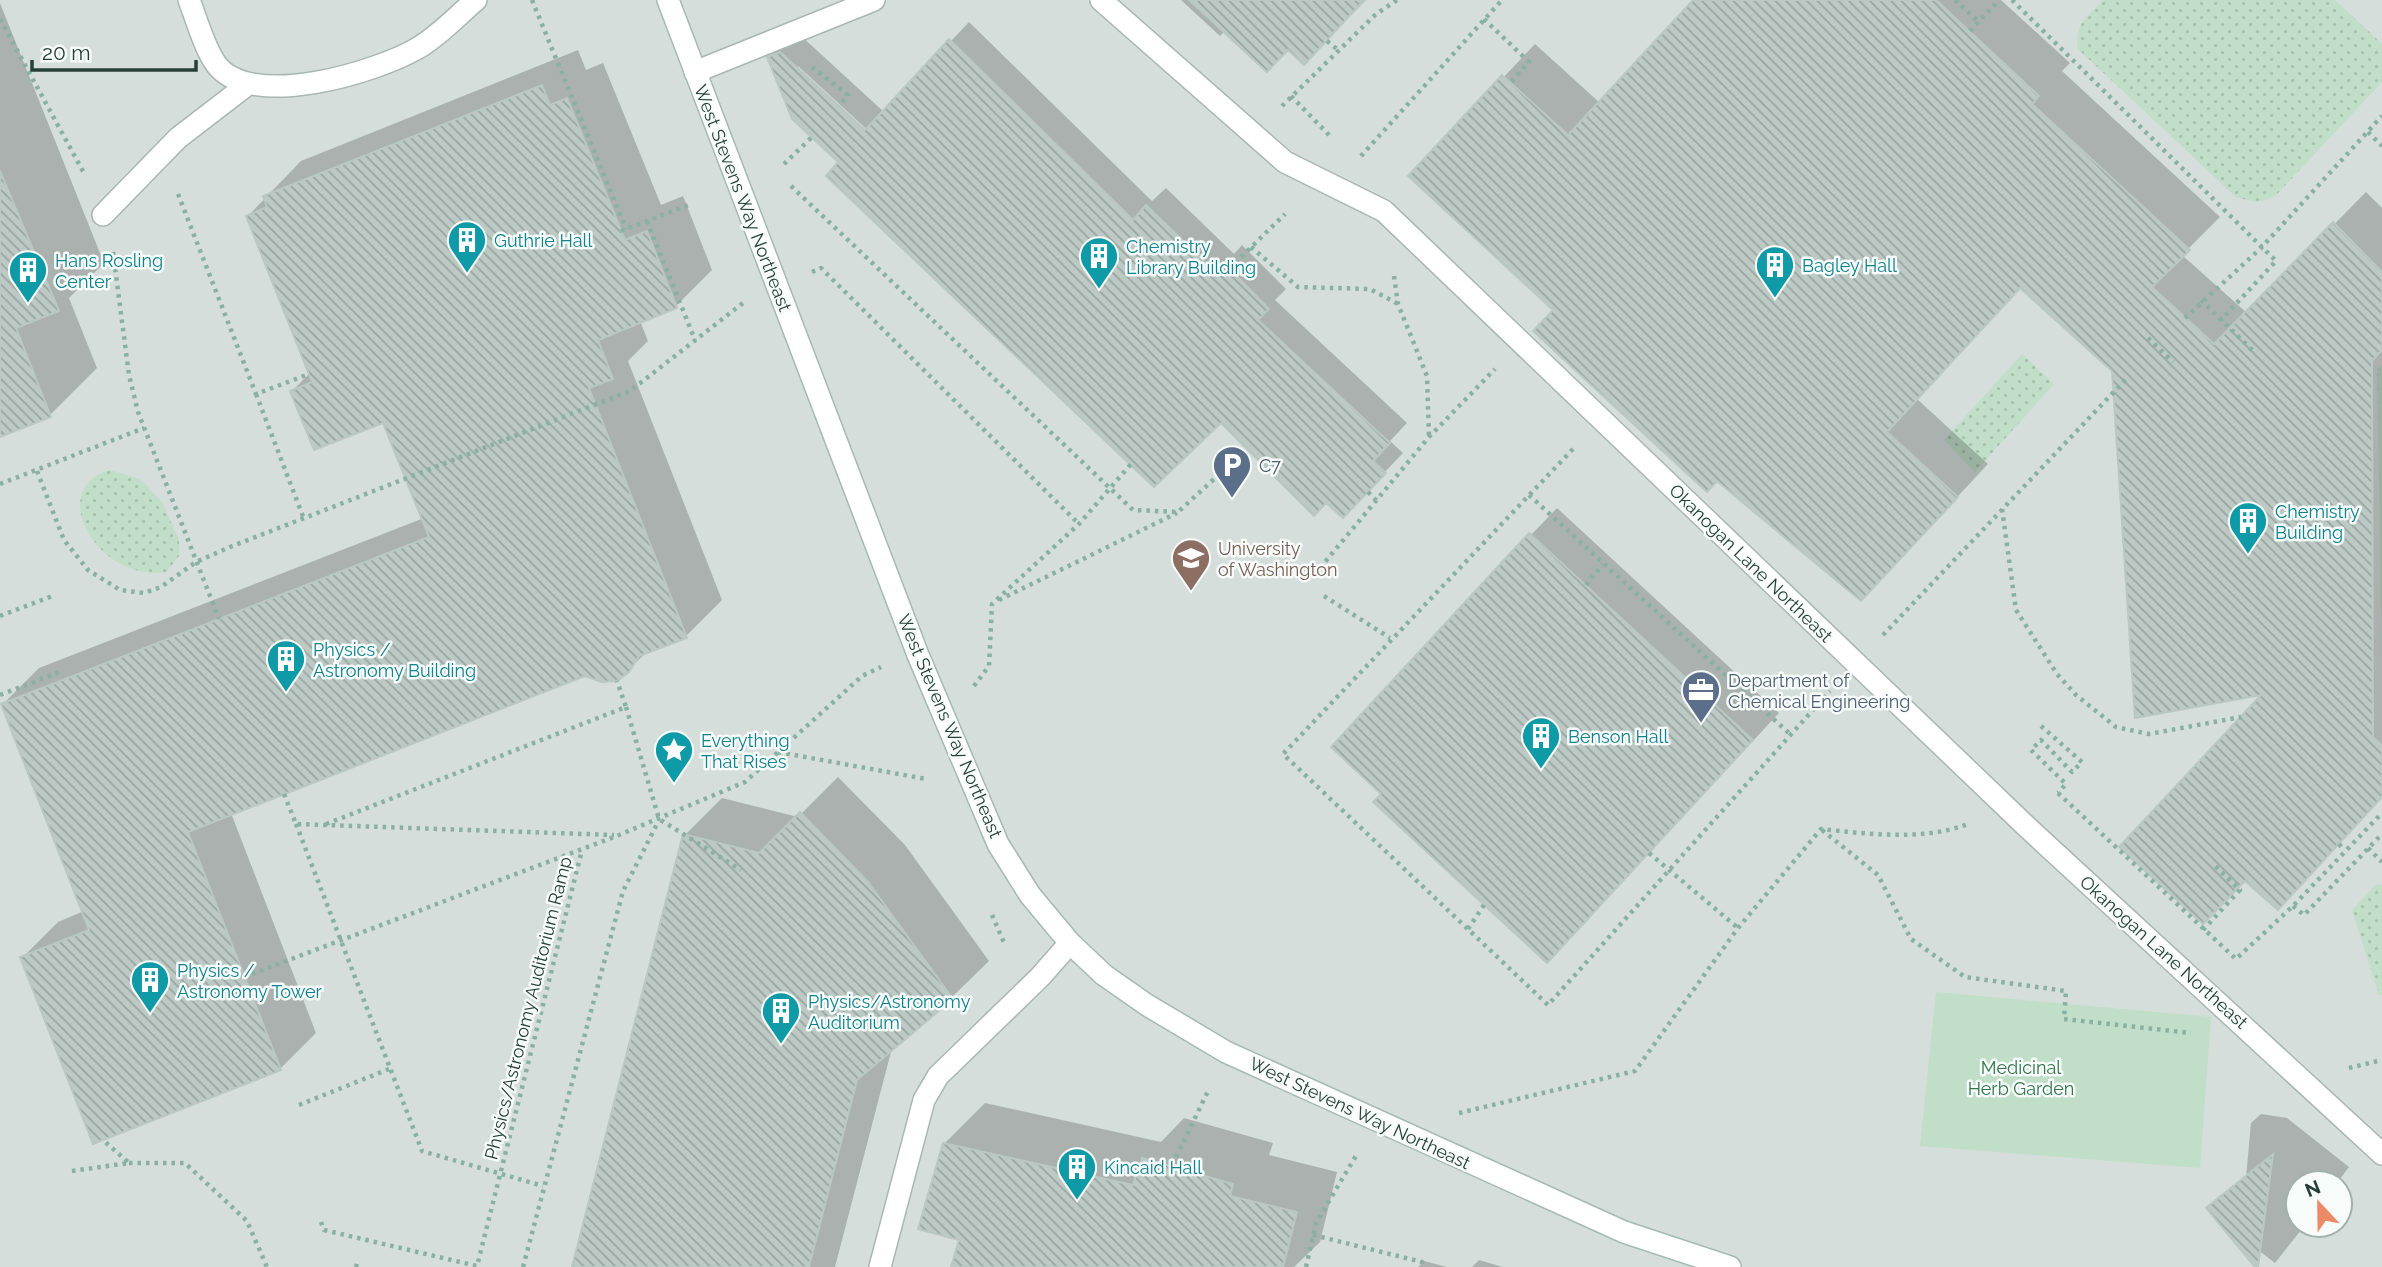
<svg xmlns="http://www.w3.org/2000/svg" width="2382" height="1267" font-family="Raleway,sans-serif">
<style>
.built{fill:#d5deda;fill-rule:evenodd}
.grass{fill:url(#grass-dots)}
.garden{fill:#c1dec9}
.shadow{fill:#0003;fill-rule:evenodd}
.building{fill:url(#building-back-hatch);stroke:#b9c8c2;stroke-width:2}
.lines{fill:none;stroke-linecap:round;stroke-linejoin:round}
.lane-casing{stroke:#a9b7b2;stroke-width:24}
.street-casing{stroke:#a9b7b2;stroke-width:24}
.secondary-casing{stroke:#a5bab3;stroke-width:24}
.path{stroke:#88b1a4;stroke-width:4.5;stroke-dasharray:3.5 5;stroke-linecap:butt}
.lane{stroke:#fff;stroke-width:21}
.street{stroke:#fff;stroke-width:21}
.secondary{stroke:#fff;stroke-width:21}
.labels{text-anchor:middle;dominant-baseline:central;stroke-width:5;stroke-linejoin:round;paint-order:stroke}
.street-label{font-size:18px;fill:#264039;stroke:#f7fbf9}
.culture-label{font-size:18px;fill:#0d838f;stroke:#f7fbf9;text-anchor:start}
.service-label{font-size:18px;fill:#4e5e75;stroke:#f7fbf9;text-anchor:start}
.education-label{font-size:18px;fill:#785e54;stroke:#f7fbf9;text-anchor:start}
.park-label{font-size:18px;fill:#31764c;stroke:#f7fbf9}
</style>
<defs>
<pattern id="grass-dots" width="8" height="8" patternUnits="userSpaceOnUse" patternTransform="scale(1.75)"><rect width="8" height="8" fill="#c1dec9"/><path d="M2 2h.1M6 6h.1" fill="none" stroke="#a6c0ad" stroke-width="1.8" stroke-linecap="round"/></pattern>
<pattern id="building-back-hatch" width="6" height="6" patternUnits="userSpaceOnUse" patternTransform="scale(1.75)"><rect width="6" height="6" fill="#bcc9c4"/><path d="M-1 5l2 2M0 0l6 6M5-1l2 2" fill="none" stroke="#99a5a0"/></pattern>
</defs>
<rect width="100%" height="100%" fill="#e6efeb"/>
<!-- built -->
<path class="built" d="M0,0H2382V1267H0ZM2298,1183H2340V1225H2298Z"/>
<!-- grass -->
<path class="grass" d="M2104,0H2335L2382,44V82L2278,193C2263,205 2253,202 2236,197L2078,49C2074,25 2087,16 2104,0Z
M2022,354L2054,384L1975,472L1944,440Z
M2382,365V660L2377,369Z
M109,470L140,479L162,502L179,540V556L166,572C100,583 44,491 109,470Z
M2376,884L2382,885V995H2379L2352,910Z"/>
<!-- garden -->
<path class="garden" d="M1936,992L2211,1017L2200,1168L1920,1146Z"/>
<!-- shadow -->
<path class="shadow" d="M1181,0H1366L1304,63L1288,49L1225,31L1220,36Z
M1695,0H2001L2070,63L2062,71L2220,217L2182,255L2247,313L2366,192L2382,208V797L2278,908L2265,693L2113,370L2022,287L1917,399L1988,464L1892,567L1555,310L1410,176L1535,44L1600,103Z
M0,3L104,263L69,298L97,368L50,415L0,435Z
M969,22L1152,201L1166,188L1234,254L1242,245L1286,289L1275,300L1407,423L1390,441L1403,453L1361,497L1221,420L841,161L769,58L788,39L799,34L884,112ZM798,66L873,135L870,137L798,71Z
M578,50L586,70L603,63L661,205L683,196L712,270L676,306L640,321L648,341L628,361L722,600L686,636L648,651L628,670L585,675L231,813L316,1033L280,1069L22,958L58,922L84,911L3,704L39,668L424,518L384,420L292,391L310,373L248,216L301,161Z
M1557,508L1779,713L1573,934L1384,794L1531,535Z
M838,777L905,845L989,961L952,997L892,1048L835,1267H574L685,835L722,798L798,817Z
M985,1103L1161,1142L1184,1118L1273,1143L1269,1155L1337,1172L1320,1242L1294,1267H953L961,1238L944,1144Z
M2261,1114L2287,1118L2349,1167L2337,1183H2298V1225H2305L2275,1263L2253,1246L2246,1177L2251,1123Z
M1479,1260L1503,1267H1472Z
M1424,1261L1447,1267H1418Z"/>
<!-- building -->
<path class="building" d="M1189,0H1364L1304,65L1288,50L1267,72Z
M1693,0H1936L2039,96L2032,104L2190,250L2152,287L2214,344L2333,222L2382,272V350L2372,361L2373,737L2382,745V797L2278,910L2245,881L2203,924L2119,847L2261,695L2135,718L2112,371L2020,288L1887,432L1958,497L1861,601L1717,481L1707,492L1533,331L1553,310L1408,176L1502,75L1568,135Z
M949,39L1133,220L1146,205L1214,271L1223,262L1269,309L1258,320L1390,443L1373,461L1386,473L1343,518L1326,503L1314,516L1221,423L1154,487L826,176L838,162L792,119L767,57L780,52L865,130Z
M542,85L550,105L567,98L625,240L647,231L677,308L598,340L613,379L589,388L687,638L639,656L629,672L617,681L602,682L585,676L188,832L281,1070L93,1144L20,957L89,930L1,704L429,537L383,423L314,450L290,391L312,382L246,216L267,207L263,196Z
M0,171L59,311L16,328L51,417L0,437Z
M1529,533L1753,740L1547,963L1373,802L1381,794L1331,747Z
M800,812L868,882L953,999L857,1080L809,1267H572L683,834L759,853Z
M943,1143L1133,1185L1142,1158L1233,1184L1230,1196L1297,1212L1283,1267H951L959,1240L918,1229Z
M2273,1154L2258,1267H2255L2206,1208Z"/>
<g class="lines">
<!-- lane casing -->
<g class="lane-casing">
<path id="lane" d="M1101,0L1285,162L1384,211L2027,827L2382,1154
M695,72L874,0
M880,1267L924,1100L938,1076L1040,977L1070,943"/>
</g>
<!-- street casing -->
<g class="street-casing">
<path id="street" d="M189,0C197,20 204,47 216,64C250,111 377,72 418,48C439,36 458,15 476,0
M103,215L178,138L247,85"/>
</g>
<!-- secondary casing -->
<g class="secondary-casing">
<path id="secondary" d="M668,0L918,655L998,844L1030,895L1070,943L1104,975L1147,1005L1226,1052L1624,1232L1730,1267"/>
</g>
<!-- path -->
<path class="path" d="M532,0L626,229
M1955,0L1979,22
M2012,0L2276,261L2221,320
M0,19L85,175
M1484,19L1529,62L1511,82
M1970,31L1999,0
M1327,41L1338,50
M812,67L848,95L839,106
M1291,96L1332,138
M1282,106L1375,15L1397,0
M2368,132L2382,146
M1361,156L1502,0
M784,164L812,137
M791,186L1133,510L1178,512L1247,449
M178,194L256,394L309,374
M647,221L695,340
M621,231L691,204
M1251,247L1298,287L1370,289L1398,304
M113,252L129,375L138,412L219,619
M1229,269L1285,214
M812,272L821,268L1079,524
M1394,276L1398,304L1427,376L1429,436
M2201,300L2254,352
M2185,318L2261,248L2382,116
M2148,338L2173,362
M256,394L304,519
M1573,449L1283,754L1548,1005L1830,691
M37,471L64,540L88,570L120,590L144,593L161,587L196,562L230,547L630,391L743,303
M0,484L144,428
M1368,492L1377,501
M1529,495L1791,735
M2002,509L2016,610L2057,674L2076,695L2116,727L2149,734L2241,717
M1320,568L1429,437L1495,369
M1586,585L1603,564
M1324,596L1390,638
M999,600L1177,513
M0,616L55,595
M1883,635L2128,377
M974,686L989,666L992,604L1079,524L1131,464
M0,695L62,671
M626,707L659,819L741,870
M2041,726L2082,762L2072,772L2041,740L2031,750L2066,784L2058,793
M778,752L926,779
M2058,793L2236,959L2293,906L2382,813
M284,794L296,824L614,835
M296,824L422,1151L543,1186
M326,824L626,707L617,681
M1822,830L1878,875L1911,939L1965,977L2066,991L2064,1019L2191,1033
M2339,844L2344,850
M2368,848L2382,862
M1649,853L1738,928
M2293,906L2304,915L2382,834
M992,915L1005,945
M1468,929L1484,905
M2203,930L2240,890L2212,863
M244,977L619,835L745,782L862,676L881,667
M2349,1068L2382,1060
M299,1105L389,1069
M1459,1113L1635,1071L1738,928L1821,829C1867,834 1924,841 1968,824
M1176,1157L1209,1089
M129,1163H185L247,1221L267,1267
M72,1171L129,1163L103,1140
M321,1222L324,1230L477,1266L582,850
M1313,1235L1422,1262L1421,1267
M356,1267L357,1264
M523,1267L623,891L659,820
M1306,1267L1316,1223L1357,1154"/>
<!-- lane -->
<use href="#lane" class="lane"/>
<!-- street -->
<use href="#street" class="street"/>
<!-- secondary -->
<use href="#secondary" class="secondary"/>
</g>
<!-- icons -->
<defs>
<g id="building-pin" transform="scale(2.0125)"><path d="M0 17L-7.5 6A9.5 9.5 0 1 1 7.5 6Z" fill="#0f9aa8" stroke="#f7fbf9"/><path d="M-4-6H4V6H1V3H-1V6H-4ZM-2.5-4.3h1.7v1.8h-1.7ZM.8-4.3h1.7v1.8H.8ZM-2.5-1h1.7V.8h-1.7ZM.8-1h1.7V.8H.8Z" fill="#fff"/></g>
<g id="parking-pin" transform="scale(2.0125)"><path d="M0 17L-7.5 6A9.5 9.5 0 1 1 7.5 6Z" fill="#5c6f8a" stroke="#f7fbf9"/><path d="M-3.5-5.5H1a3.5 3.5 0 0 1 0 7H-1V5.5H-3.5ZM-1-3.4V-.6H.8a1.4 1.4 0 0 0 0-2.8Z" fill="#fff"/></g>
<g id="university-pin" transform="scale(2.0125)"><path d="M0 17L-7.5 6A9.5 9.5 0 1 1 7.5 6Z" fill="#8d6e63" stroke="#f7fbf9"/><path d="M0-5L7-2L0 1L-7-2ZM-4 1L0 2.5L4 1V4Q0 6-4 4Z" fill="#fff"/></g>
<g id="office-pin" transform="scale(2.0125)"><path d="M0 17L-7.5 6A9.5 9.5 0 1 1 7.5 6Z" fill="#5c6f8a" stroke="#f7fbf9"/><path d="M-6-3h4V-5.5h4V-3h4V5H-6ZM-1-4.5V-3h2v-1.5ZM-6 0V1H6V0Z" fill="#fff"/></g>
<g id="sight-pin" transform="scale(2.0125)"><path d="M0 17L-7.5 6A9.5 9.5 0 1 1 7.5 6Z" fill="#0f9aa8" stroke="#f7fbf9"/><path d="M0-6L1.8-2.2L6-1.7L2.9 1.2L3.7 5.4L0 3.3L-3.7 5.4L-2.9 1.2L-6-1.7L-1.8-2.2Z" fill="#fff"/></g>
</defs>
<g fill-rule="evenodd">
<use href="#building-pin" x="467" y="240"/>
<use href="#building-pin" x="1099" y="256"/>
<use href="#building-pin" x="1775" y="265"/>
<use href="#building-pin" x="28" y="270"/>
<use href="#parking-pin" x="1232" y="465"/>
<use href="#building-pin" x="2248" y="521"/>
<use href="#university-pin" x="1191" y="558"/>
<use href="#building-pin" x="286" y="659"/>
<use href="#office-pin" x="1701" y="690"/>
<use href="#building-pin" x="1541" y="736"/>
<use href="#sight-pin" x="674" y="750"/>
<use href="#building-pin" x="150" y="980"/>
<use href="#building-pin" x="781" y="1011"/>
<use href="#building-pin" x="1077" y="1167"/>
</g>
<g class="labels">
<!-- street labels -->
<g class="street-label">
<text transform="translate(743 198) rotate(69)">West Stevens Way Northeast</text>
<text transform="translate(1751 563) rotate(44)">Okanogan Lane Northeast</text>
<text transform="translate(950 726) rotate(67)">West Stevens Way Northeast</text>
<text transform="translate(2164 952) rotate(42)">Okanogan Lane Northeast</text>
<text transform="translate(528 1008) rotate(-76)">Physics/Astronomy Auditorium Ramp</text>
<text transform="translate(1360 1113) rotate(25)">West Stevens Way Northeast</text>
</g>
<!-- culture labels -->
<g class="culture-label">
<text x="494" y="240">Guthrie Hall</text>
<text x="1126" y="246">Chemistry<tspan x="1126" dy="21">Library Building</tspan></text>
<text x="55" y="260">Hans Rosling<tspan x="55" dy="21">Center</tspan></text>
<text x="1802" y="265">Bagley Hall</text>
<text x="2275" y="511">Chemistry<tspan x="2275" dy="21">Building</tspan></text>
<text x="313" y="649">Physics /<tspan x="313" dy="21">Astronomy Building</tspan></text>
<text x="1568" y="736">Benson Hall</text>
<text x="701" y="740">Everything<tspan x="701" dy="21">That Rises</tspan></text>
<text x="177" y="970">Physics /<tspan x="177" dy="21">Astronomy Tower</tspan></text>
<text x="808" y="1001">Physics/Astronomy<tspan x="808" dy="21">Auditorium</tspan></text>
<text x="1104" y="1167">Kincaid Hall</text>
</g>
<!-- service labels -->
<g class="service-label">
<text x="1259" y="465">C7</text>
<text x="1728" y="680">Department of<tspan x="1728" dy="21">Chemical Engineering</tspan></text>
</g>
<!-- education labels -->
<g class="education-label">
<text x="1218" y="548">University<tspan x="1218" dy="21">of Washington</tspan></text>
</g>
<!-- park labels -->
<g class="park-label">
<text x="2021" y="1067">Medicinal<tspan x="2021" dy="21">Herb Garden</tspan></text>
</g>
</g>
<!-- north arrow -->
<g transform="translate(2319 1204) rotate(338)"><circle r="33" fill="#f7fbf9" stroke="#a3b0ac" stroke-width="2"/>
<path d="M0-5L12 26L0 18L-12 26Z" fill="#ec8967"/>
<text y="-10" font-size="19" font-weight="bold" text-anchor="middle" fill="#264039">N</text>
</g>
<!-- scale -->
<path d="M32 60v10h164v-10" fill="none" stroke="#264039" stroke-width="3.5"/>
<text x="42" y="60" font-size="21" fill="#264039" stroke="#f7fbf9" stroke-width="5" paint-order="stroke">20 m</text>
</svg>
